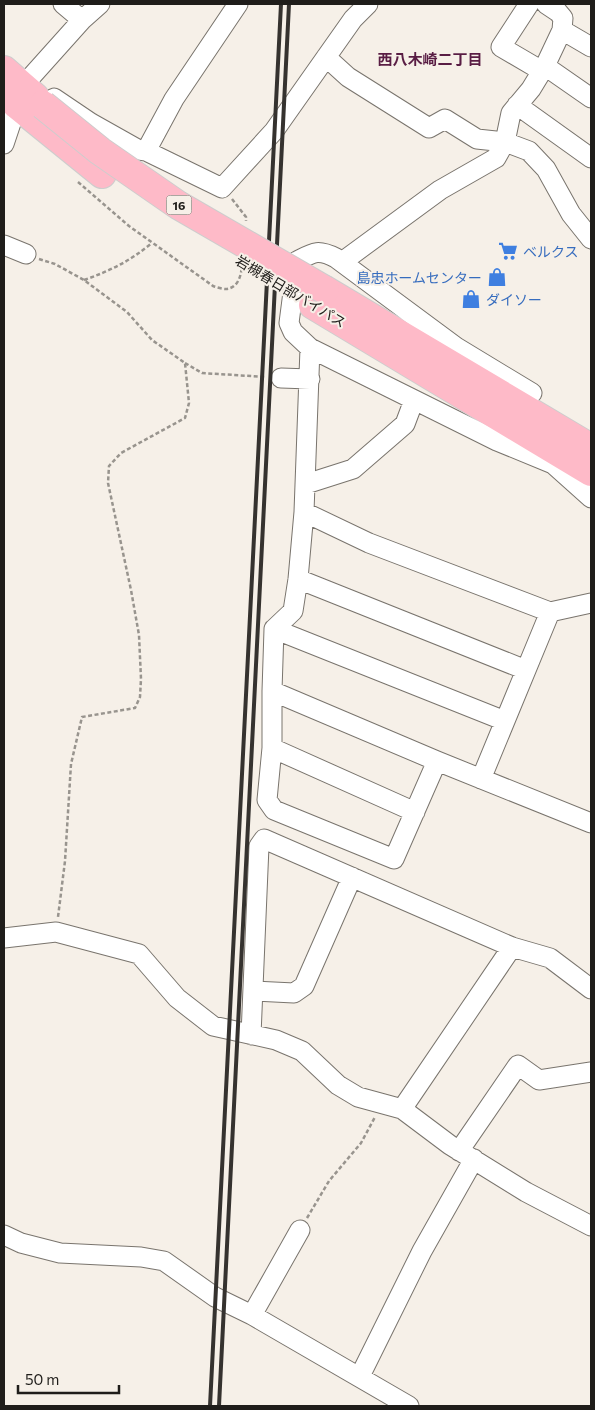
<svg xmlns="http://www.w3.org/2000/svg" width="595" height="1410" font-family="Commissioner,'Noto Sans JP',sans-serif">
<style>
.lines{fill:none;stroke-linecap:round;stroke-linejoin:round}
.minor-casing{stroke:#79746d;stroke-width:21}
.highway-casing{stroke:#cecdcd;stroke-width:30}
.path{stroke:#98948e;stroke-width:2.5;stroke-dasharray:4 2.5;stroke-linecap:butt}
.minor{stroke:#fff;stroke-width:19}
.highway{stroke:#febac8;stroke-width:28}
.rail{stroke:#35322f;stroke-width:4}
.highway-bridge-casing{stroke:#cecdcd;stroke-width:30;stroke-linecap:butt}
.highway-bridge{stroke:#febac8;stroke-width:28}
.labels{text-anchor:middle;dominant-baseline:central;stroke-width:4;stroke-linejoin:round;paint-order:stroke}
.shield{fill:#f6f0e8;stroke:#605c58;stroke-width:1}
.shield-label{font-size:12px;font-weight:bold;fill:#1f1d1a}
.shop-label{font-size:14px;fill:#366cbe;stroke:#f6f0e8;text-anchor:start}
.street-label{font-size:14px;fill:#1f1d1a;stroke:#f6f0e8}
.neighbourhood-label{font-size:15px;font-weight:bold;fill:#591d44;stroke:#f6f0e8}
</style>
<rect width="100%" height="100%" fill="#f6f0e8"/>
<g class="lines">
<!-- minor casing -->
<g class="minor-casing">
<path id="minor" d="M63,4L82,20
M238,4L174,99L146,151L222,188L274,131L353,19L368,4
M529,4L501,47L542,71
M562,30L591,47
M326,57L348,77L429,128L445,119L477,139L505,142L529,151L546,169L571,214L591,239
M545,66L562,30L563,18L558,12L546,4
M54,98L91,123L139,150L146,151
M517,105L591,158
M4,144L17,105L30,78L82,20L100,4
M4,245L26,254
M342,262L440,190L496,158L505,142L511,113L531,89L545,66L591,98
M310,348L293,332L289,323L297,261C314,252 318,249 336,258L456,347L532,393
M281,378L310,379
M306,484L353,469L405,424L414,400
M304,512L310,348L497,441L553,464L591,498
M298,579L526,670
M274,629L505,721
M272,691L437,761L591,823
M272,748L415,812
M437,761L394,859L274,810L267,800L272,748V691L274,629L293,611L298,579L304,512L369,543L550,612L591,603
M481,779L550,612
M4,938L56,932L139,954L177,998L213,1026L276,1040L302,1051L338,1085L358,1097L402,1109L450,1145L526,1192L591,1226
M253,991L294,993L304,986L352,877
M251,1035L259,846L264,839L512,947L550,958L591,989
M402,1109L512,947
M459,1151L518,1065L539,1080L591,1072
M4,1235L21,1243L60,1253L141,1257L164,1261L215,1297L252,1315L409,1406
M252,1315L300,1230
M360,1376L422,1251L474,1159"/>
</g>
<!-- highway casing -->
<g class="highway-casing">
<path id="highway" d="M4,70L35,97
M4,92L17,105L102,174
M325,290L591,448
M313,305L591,472"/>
</g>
<!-- path -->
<path class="path" d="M78,182L129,226L213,286C216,287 222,289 226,289C238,288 241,276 242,266
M232,199L246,217V221
M39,259L55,264L84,280L127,312L152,340L185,363L189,403L185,418L121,453L109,466L108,483L131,590L139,635L141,679L140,697L135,708L82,717L71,764L65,861L58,917
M84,280C110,271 130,261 152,243
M185,363L202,373L266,377
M307,1218L329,1181L361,1143L375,1117"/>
<!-- minor -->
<use href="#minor" class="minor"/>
<!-- highway -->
<use href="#highway" class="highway"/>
<!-- rail -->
<path class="rail" d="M210,1406L281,4
M219,1406L289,4"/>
<!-- highway-bridge casing -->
<g class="highway-bridge-casing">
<path id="highway-bridge" d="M43,105L100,151L178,205L325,290"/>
</g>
<!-- highway-bridge -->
<use href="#highway-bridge" class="highway-bridge"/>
</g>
<!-- icons -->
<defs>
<g id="supermarket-bare" transform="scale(1.5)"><path d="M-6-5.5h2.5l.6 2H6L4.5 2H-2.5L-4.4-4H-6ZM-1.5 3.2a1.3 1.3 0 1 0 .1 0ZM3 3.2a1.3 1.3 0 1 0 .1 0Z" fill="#3f7fe0" stroke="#f6f0e8" stroke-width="2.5" paint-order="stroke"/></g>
<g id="shop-bare" transform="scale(1.5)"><path d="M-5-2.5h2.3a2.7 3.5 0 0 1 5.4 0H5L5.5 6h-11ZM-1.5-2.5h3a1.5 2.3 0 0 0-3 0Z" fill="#3f7fe0" stroke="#f6f0e8" stroke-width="2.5" paint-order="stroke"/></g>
</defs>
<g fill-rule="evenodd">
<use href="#supermarket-bare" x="508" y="251"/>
<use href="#shop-bare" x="497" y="277"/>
<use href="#shop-bare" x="471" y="299"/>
</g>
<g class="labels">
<!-- shield labels -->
<rect class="shield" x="166.5" y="195.5" width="25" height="19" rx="4"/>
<g class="shield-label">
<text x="179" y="205">16</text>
</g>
<!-- shop labels -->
<g class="shop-label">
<text x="523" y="251">ベルクス</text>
<text x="482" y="277" text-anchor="end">島忠ホームセンター</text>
<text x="486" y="299">ダイソー</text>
</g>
<!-- street labels -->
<g class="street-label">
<text transform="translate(291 291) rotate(31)">岩槻春日部バイパス</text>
</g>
<!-- neighbourhood labels -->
<g class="neighbourhood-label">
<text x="430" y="59">西八木崎二丁目</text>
</g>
</g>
<!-- border -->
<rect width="595" height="1410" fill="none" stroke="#1f1d1a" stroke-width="10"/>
<!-- scale -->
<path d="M18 1385v8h101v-8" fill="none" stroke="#1f1d1a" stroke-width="2.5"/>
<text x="25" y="1385" font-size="15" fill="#1f1d1a" stroke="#f6f0e8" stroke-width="4" paint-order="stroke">50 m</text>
</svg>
